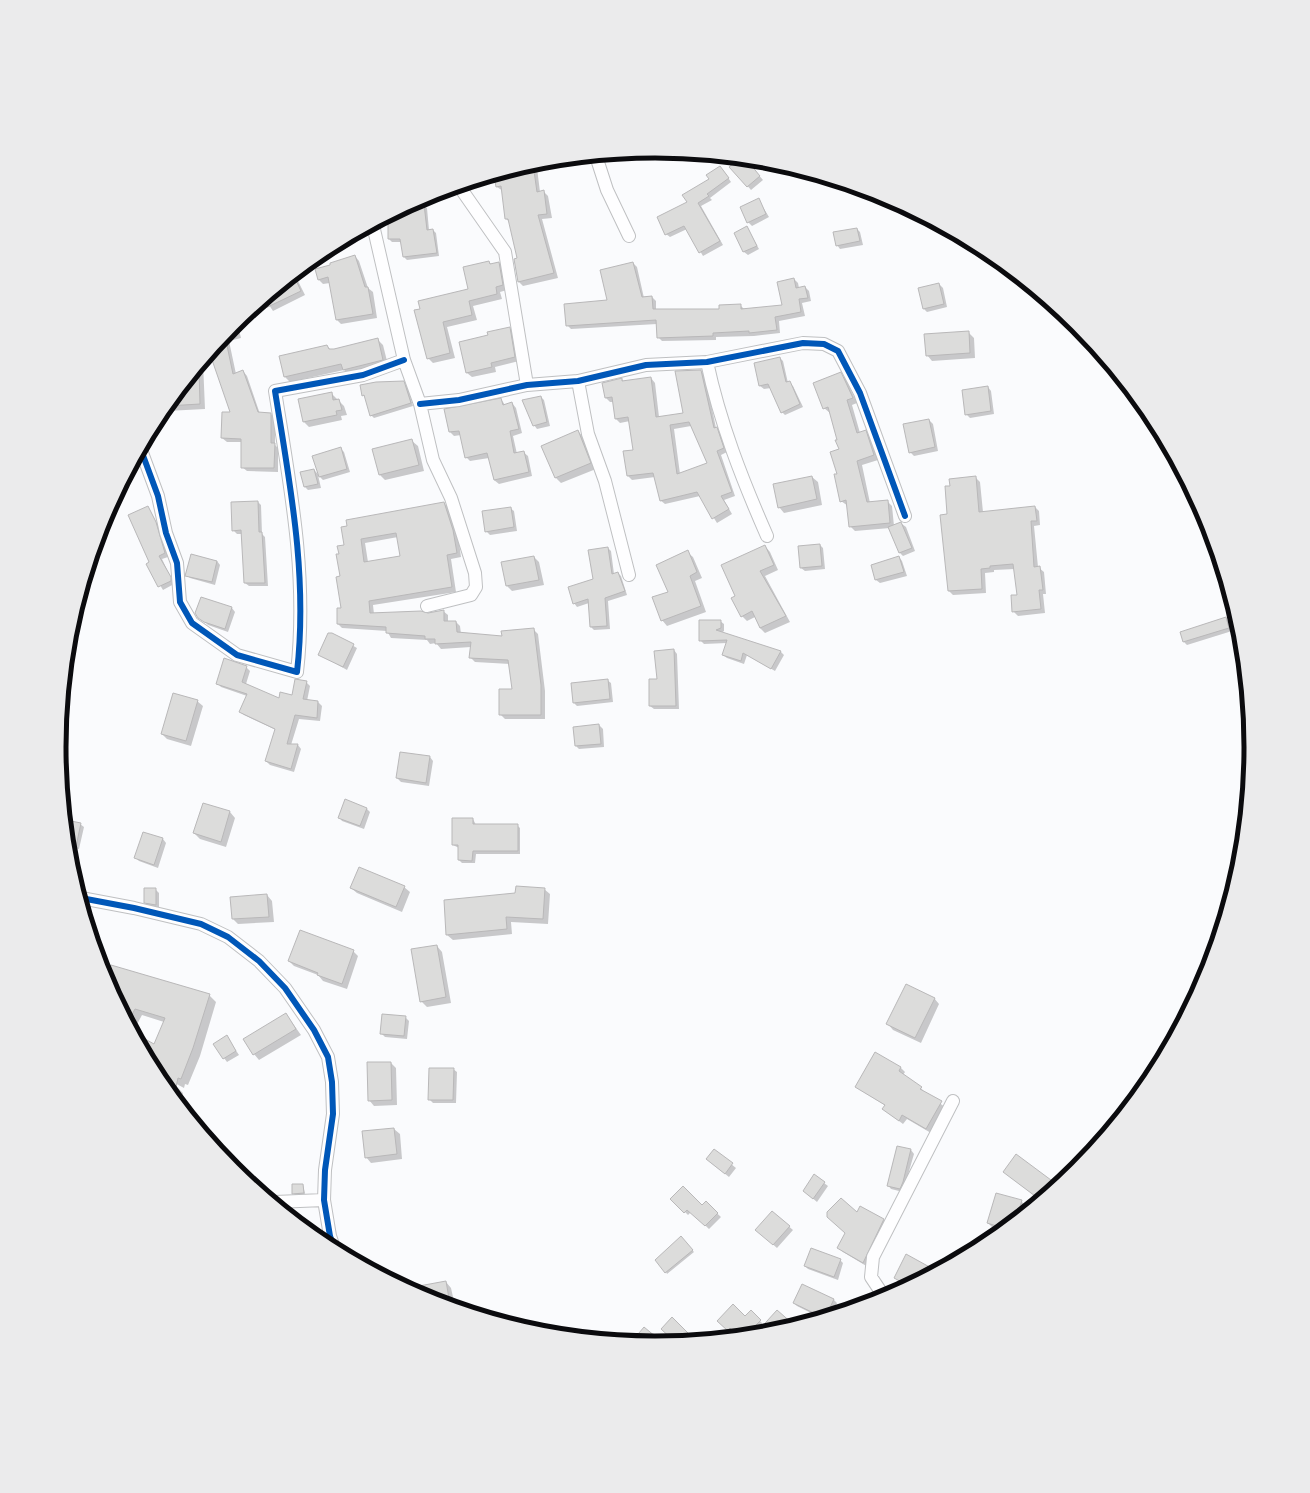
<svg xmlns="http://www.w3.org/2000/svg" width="1310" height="1493" font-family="'DM Sans',sans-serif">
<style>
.shadow{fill:#0003;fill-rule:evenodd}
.building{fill:#dcdcdb;stroke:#b9b8b9;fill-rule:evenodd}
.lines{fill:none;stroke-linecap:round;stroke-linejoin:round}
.street-casing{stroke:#bfc0c2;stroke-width:14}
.street{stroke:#fefeff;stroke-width:12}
.cycleway-casing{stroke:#fff;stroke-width:8}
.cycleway{stroke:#0057b8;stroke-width:6}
.rim{fill:none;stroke:#0b0b0e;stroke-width:5}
</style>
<rect width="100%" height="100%" fill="#fafbfd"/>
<!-- shadow -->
<path class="shadow" d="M655,151H663L645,160L640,152Z
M740,159H745L763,180L751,190L731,167Z
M533,164L537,168L540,192H544L548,196L552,218L542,219L558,278L523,286L518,281V259L510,222L506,219L503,191L497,187L495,175Z
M723,170L731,182L710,198L712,200L701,206L723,245L703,256L687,229L670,237L666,234L688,203Z
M758,199L769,217L752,226L748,222Z
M423,205L427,208L429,230H433L436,233L439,256L407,260L404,257L402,242H392L389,239L388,217L406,207Z
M747,227L759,249L748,255L744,252Z
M857,229L860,232L863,245L840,249L837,245Z
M355,256L359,261L368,288L373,292L377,318L341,324L337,320L330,283L323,284L319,280L316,270L332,266Z
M489,262L492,265L499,263L504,268L507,290L500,292L502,299L473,306L477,320L447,327L455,358L433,363L428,358L421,310L469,290Z
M633,263L637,267L644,298L652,297L656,301V310H720L740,305L744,309L783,306L794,279L798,283L799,288L805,287L809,291L811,301L802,303L805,316L779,321L780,333L754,336L716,337V340L662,341L658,337L657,324L571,329L567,325L608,301Z
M295,275L305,295L273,311L265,299Z
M939,284L943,288L947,307L927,312L924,309Z
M237,322L241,338L229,341L236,374L243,371L247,376L260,414H271L275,418V445L278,448V472L247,471L242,467V442H227L222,438L231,413L211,353Z
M509,328L514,332L519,361L495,367L496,372L472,377L467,373L460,343L489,336Z
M968,332L974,338L975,358L932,361L927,355Z
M378,340L383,345L388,365L349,375L344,370L290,382L285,377L327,346L331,350Z
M780,358L783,361L788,383L793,386L803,407L785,415L782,412L771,388L764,389L760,386L755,364Z
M203,362L205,409L167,411L165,409Z
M701,371L705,375L716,428L720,432L727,452L721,455L735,496L724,500L732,514L717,523L700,496L665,504L660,500L655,477L632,480L628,476L634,450L630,421L620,423L616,419L613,402H610L606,398L603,384L622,379L624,382L651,378L655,383L659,417L684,414ZM691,426L708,464L680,474L674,429Z
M840,373L845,378L857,403L852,405L860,433L865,431L870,436L878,460L862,465L870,503L887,501L892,506L894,526L902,524L906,527L915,551L903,556L900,553L890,528L855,531L850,526L848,506L841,501L839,474L840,449L838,440L830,413L824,408Z
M403,382L407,386L413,406L374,418L371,415L366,398L363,395Z
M988,387L991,391L994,414L970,418L966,414Z
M331,393L344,406L347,415L341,416L342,420L309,427L304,422Z
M541,397L544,400L550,426L537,429L534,425Z
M501,399L505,405L512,403L516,408L522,433L513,436L517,454L523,452L528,456L532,476L499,484L494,480L489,458L470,461L466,457L461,435L454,436L450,432Z
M929,420L933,424L938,451L914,456L910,452Z
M578,431L583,437L596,469L561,483L556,478L542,446Z
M412,441L418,446L424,471L385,480L380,475L374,450Z
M340,448L344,452L350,472L323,480L318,475L321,488L308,490L305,487L302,473L314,470L319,475Z
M812,477L818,482L822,505L784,513L779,507Z
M976,478L980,482L983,512L1035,507L1039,511L1040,525L1034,526L1038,567L1044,572L1046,594H1043L1045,613L1018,616L1013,611L1018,596L1015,569L994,570V572L985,573L986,593L953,595L948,590V515L951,487Z
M258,502L261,505L262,534L265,537L268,586H249L245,583L242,534H237L233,530Z
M444,503L449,508L458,535L461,557L451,559L456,592L373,605L374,614H428L443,611L448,615V622H456L460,626L461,634L503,637L533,629L538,634L545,691V719H505L500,714L513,690L510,664L475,662L470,657L471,647L441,649L436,643L430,644L427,640L391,638L387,631L342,628L338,624L342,609L340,555L345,546ZM398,537L401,557L368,562L365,543Z
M148,507L159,527L168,557L162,559L174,584L163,590L147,564L150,563Z
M510,508L514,511L517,531L490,535L486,531Z
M820,545L823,548L825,569L805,571L801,568Z
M765,546L770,552L778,570L765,576L790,622L765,633L760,628L755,617L747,621L742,616L736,596Z
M608,548L611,551L614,574L618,573L621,576L627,595L608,601L610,629L594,630L591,627L589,603L577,607L574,603L594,580Z
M687,552L693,557L702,578L695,581L706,612L667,626L662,620L669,592Z
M192,555L217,561L220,565L215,585L190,578L187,575Z
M534,557L539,562L544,585L512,591L507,586Z
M899,557L902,561L907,576L880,583L876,580L872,565Z
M232,608L235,612L228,632L208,625L196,613Z
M1226,619L1229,622L1232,631L1187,645L1184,642Z
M720,621L724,624V631L721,633L781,652L784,655L775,671L747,655L744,664L727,658L723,655L727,643L704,644L700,640Z
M332,634L357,648L347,670L319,654Z
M674,650L677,654L679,709H654L650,706L658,680Z
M246,667L250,671L246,684L279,700L293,697L306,682L310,686L307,701L318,702L322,706L320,721L299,719L291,745H298L301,749L294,772L270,765L266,761L276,730L244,715L240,712L247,696L221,687L217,683Z
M607,680L611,683L613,702L577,706L574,703Z
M197,701L203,706L191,746L167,739L162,734Z
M599,725L603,729L604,747L579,749L576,746Z
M430,757L433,761L429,786L401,782L397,778Z
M345,801L367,809L370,812L364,829L342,821L339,817Z
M204,804L230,812L235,818L226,847L200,839L194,833Z
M453,819H473L476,825H517L520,828V854H476L475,863H462L459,860V848L453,845Z
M80,824L84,827L79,849L69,847Z
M144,833L163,839L166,843L158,868L139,861L136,858Z
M404,887L410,892L402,912L357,893L351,888Z
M155,889L159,893V908L148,906L145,902Z
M544,889L550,894L548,924L511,922L512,934L453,940L447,935L516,894Z
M267,895L272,901L274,922L238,924L233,919Z
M437,946L442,952L451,1003L427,1007L421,1001Z
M353,951L358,956L347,989L323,981L318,975L294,966L289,961Z
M107,980L209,995L216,1002L200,1056L188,1085L185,1084L184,1088L158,1074L155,1045L164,1022L142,1015L134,1030Z
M934,998L939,1004L921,1043L893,1030L888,1024Z
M286,1014L301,1035L259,1060L254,1054Z
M405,1017L409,1021L407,1039L385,1037L381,1033Z
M227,1037L239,1055L227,1062L224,1058Z
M875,1053L901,1068L905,1072L903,1075L921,1088L925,1093L945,1107L931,1133L907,1119L903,1124L883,1109L886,1106L856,1087Z
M391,1063L396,1068L397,1105L374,1106L369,1100Z
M453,1069L457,1072L456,1103H433L429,1099Z
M164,1084L176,1086L183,1093L180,1103Z
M394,1129L400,1134L402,1159L371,1163L366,1157L363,1132Z
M897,1147L911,1150L914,1154L903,1192L891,1189L888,1185Z
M714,1150L736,1168L729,1177L710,1162Z
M1016,1155L1054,1184L1055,1185L1039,1199L1010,1177Z
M824,1183L828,1186L817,1202L804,1191Z
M303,1185L305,1194L295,1195L293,1193Z
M672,1199L702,1207L706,1203L721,1217L709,1229L691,1212L688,1215Z
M1021,1201L1027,1207L1026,1209L1000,1230L994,1229L988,1223Z
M772,1212L793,1230L777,1248L760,1233Z
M857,1213L883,1220L888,1225L868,1267L843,1252L838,1247Z
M294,1218H305L308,1221V1229Z
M313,1233H320L323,1236L324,1242Z
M681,1238L694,1252L667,1274L666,1272Z
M840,1260L843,1263L838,1280L808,1269L805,1266Z
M934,1270L905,1285L895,1277Z
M446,1282L451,1288L455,1306L422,1294L420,1287Z
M803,1285L834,1300L837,1303L833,1312L819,1317L797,1306L794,1303Z
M751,1312L763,1324L755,1333L738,1334L734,1331L732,1334L718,1321L745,1317Z
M644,1328L655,1337L660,1342L634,1340Z"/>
<!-- building -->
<path class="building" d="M739,159H746L760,176L747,187L729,167Z
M533,164L537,192L544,190L547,214L538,215L554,273L518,282L514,259L517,258L508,219H505L501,186L496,187L494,176Z
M720,166L729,178L707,194L709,196L698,203L720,241L699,253L684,226L665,235L657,217L687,202L682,195L709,179L706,175Z
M759,198L766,214L747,223L740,207Z
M424,204L427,230L433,229L437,253L403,257L400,239H388V217L409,206Z
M747,226L757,246L743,252L734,233Z
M857,228L860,241L836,246L833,232Z
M355,255L365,287H368L373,314L336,320L328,277L318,280L315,269L330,265V263Z
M489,261L490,264L499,262L503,285L496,287L497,294L469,301L472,315L443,322L450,353L427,359L414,310L420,309L418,301L468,289L463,267Z
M633,262L642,297L652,296L653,309H719V305L741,304V309L782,305L777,282L794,278L796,288L805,286L808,298L799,299L801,312L775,317L777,330L749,333V331L713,333V336L657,338L656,320L566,326L564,304L607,300L600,270Z
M294,276L301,291L255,313L252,310Z
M939,283L944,304L923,309L918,288Z
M510,327L515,357L491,363L492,367L466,373L459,342L488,335L487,332Z
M969,331L970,353L926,356L924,334Z
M225,336L233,374L243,370L258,412L271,413V443H275L274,468H241V439L221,438L222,412H230L210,354Z
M378,338L383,360L343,370L341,364L284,377L279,356L327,345L329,349H334Z
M780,357L786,382L790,381L800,404L781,413L768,384L759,386L754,363Z
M199,368L200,404L167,406L187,382Z
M701,370L714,428L717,427L724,448L717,451L732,492L721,496L729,509L712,519L697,492L660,501L653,473L627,476L623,451L633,450L628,417L615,419L612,397L605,398L602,383L622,378V381L651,377L656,417L683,413L675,371ZM689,422L707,463L677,474L670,425Z
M841,372L853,398L847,400L857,433L866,430L874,455L857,461L867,502L888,500L890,523L849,527L846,500L840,502L834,474H837L830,452L839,449L835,440H837L828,407L823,409L813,383Z
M404,381L411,403L370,416L364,395L362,396L360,385L376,382Z
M988,386L991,411L965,415L962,390Z
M332,392L333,400L339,399L342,410L336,411L337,415L303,422L298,399Z
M541,396L547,422L533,426L522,400Z
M501,398L503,405L512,402L519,429L510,431L514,453L524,451L529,472L494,480L487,453L465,458L459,431L449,432L444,409Z
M929,419L935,447L909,453L903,424Z
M578,430L591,463L555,478L541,446Z
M412,439L419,465L379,475L372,449Z
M341,447L347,469L319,477L312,456Z
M314,469L318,484L304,487L300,472Z
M812,476L817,499L778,508L773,484Z
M976,476L979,512L1035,506L1037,521H1031L1034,567L1040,566L1043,590H1039L1041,609L1012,612L1011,595H1017L1013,564L990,566V568L981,569L982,589L948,591L940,515L947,514L945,486H950L949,479Z
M258,501L259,532H262L265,583H244L241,530L232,531L231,502Z
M444,502L453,530L457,553L447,555L452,587L369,601L370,613L421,611L428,613L444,610V621H456L457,632L502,636L501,631L534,628L541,685V715H499V689H512L508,660L469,658L471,642L435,644V639H425V636L386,633V627L337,624V608H341L336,577L340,576L336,554H339L337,546L344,545L341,527L347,526L346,520ZM396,533L400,556L364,562L361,539Z
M148,506L156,522L165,553L159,556L171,577V581L158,587L146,564L149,562L128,515Z
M511,507L514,527L485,532L482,511Z
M901,522L912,548L899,553L888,527Z
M820,544L822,566L800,568L798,546Z
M765,545L774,565L760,571L786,616L760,628L752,611L741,617L731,598L735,596L721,565Z
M608,547L612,574L618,572L625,591L605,598L607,626L590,627L588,599L573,604L568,587L593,579L588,550Z
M688,550L697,572L690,576L701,606L661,621L652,597L668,592L656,565Z
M191,554L217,561L212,582L185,576Z
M534,556L539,580L506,586L501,562Z
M899,556L904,572L875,580L871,565Z
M201,597L232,607L225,629L204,622L198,618L195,613Z
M1226,617L1229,628L1183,642L1180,632Z
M699,620H721V628L716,630L781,651L771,669L743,653L741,661L722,655L727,640L699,641Z
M328,633H332L354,644L343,667L318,655Z
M674,649L676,706H649V679H657L654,651Z
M224,658L247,666L242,682L279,698L280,692L292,695L295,679L307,681L303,699L318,701L317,718L295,715L287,744H298L291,769L265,761L275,729L239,712L247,694L216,684Z
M608,679L610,699L573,703L571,683Z
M173,693L198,700L186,741L161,734Z
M599,724L601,744L575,746L573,727Z
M400,752L430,756L426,783L396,778Z
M345,799L367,808L360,826L338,818Z
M203,803L230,811L221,842L193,833Z
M452,818H473V824H518V851H473L472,861L458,860V845H452Z
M66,820L81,823L73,861H70Z
M143,832L163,838L154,865L134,858Z
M359,867L405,886L396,907L350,888Z
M516,886L545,888L543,919L506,917L507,929L446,935L444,900L515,893Z
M144,888H156V905L144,903Z
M267,894L269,917L232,919L230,897Z
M300,930L354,950L342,984L317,975L318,973L288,961Z
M437,945L446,997L420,1002L411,949Z
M111,965L210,994L193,1048L181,1079L178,1078L174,1096L159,1077L136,1034L154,1044L165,1018L135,1009L129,1020L106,979Z
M906,984L935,998L915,1038L886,1024Z
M286,1013L296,1029L253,1055L243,1039Z
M382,1014L406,1016L404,1036L380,1034Z
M227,1035L236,1051L223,1059L213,1044Z
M875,1052L901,1067L899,1071L922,1087L920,1089L942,1101L926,1129L902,1115L899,1121L882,1109L885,1105L855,1087Z
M367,1062H391L392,1100L368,1101Z
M429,1068H454L453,1100H428Z
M394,1128L397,1154L365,1158L362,1131Z
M897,1146L911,1149L903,1182L900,1189L887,1186Z
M714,1149L733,1163L725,1174L706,1159Z
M1016,1154L1055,1183L1039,1199L1003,1172Z
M814,1174L825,1182L813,1199L803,1191Z
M292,1184H303L304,1193L292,1194Z
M683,1186L702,1205L706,1201L718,1213L705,1226L687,1210L684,1213L670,1199Z
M996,1193L1022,1200L1017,1217L1003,1228L987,1223Z
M841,1198L857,1212L860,1206L884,1219L863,1263L837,1248L845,1233L827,1217V1212Z
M772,1211L790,1226L773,1245L755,1230Z
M681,1236L693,1250L665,1273L655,1260Z
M811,1248L841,1259L834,1277L804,1266Z
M906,1254L935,1270L907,1285L894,1278Z
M446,1281L450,1304L421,1294L419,1286Z
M802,1284L834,1299L827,1314L820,1316L793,1303Z
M733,1304L745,1316L751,1310L761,1320L748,1333L736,1334L730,1328L728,1331L717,1321Z
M777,1310L793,1324L771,1331L757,1332Z
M672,1317L694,1339L674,1341L661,1329Z
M644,1327L662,1342L633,1340Z"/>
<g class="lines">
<!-- street casing -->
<g class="street-casing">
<path id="street" d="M596,156L607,190L629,236
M459,186L505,252L527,385
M373,225L404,360L420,404L433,460L451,498L475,573L476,587L471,595L427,606
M707,362C720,423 742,479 767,536
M578,381L588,434L605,481L629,575
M420,404L459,400L527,385L578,381L646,365L707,362L803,343L824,344L838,351L860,393L905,516
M141,450L158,496L166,533L177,563L180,602L192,623L237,655L297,672C308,576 290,485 275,391L363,375L404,360
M81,898L134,908L201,924L228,937L259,961L285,988L314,1030L328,1057L332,1082L333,1114L325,1170L324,1200L330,1236L334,1248
M275,1202L324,1200
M887,1295L881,1292L871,1277L873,1257L953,1101"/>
</g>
<!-- street -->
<use href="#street" class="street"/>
<!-- cycleway casing -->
<g class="cycleway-casing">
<path id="cycleway" d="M420,404L459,400L527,385L578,381L646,365L707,362L803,343L824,344L838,351L860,393L905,516
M141,450L158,496L166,533L177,563L180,602L192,623L237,655L297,672C308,576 290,485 275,391L363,375L404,360
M81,898L134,908L201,924L228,937L259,961L285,988L314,1030L328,1057L332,1082L333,1114L325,1170L324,1200L330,1236L334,1248"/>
</g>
<!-- cycleway -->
<use href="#cycleway" class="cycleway"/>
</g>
<!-- crop -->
<path d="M0 0H1310V1493H0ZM66 747a589 589 0 1 1 1178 0a589 589 0 1 1-1178 0Z" fill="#ebebec" fill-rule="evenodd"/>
<path class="rim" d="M66 747a589 589 0 1 1 1178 0a589 589 0 1 1-1178 0Z"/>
</svg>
